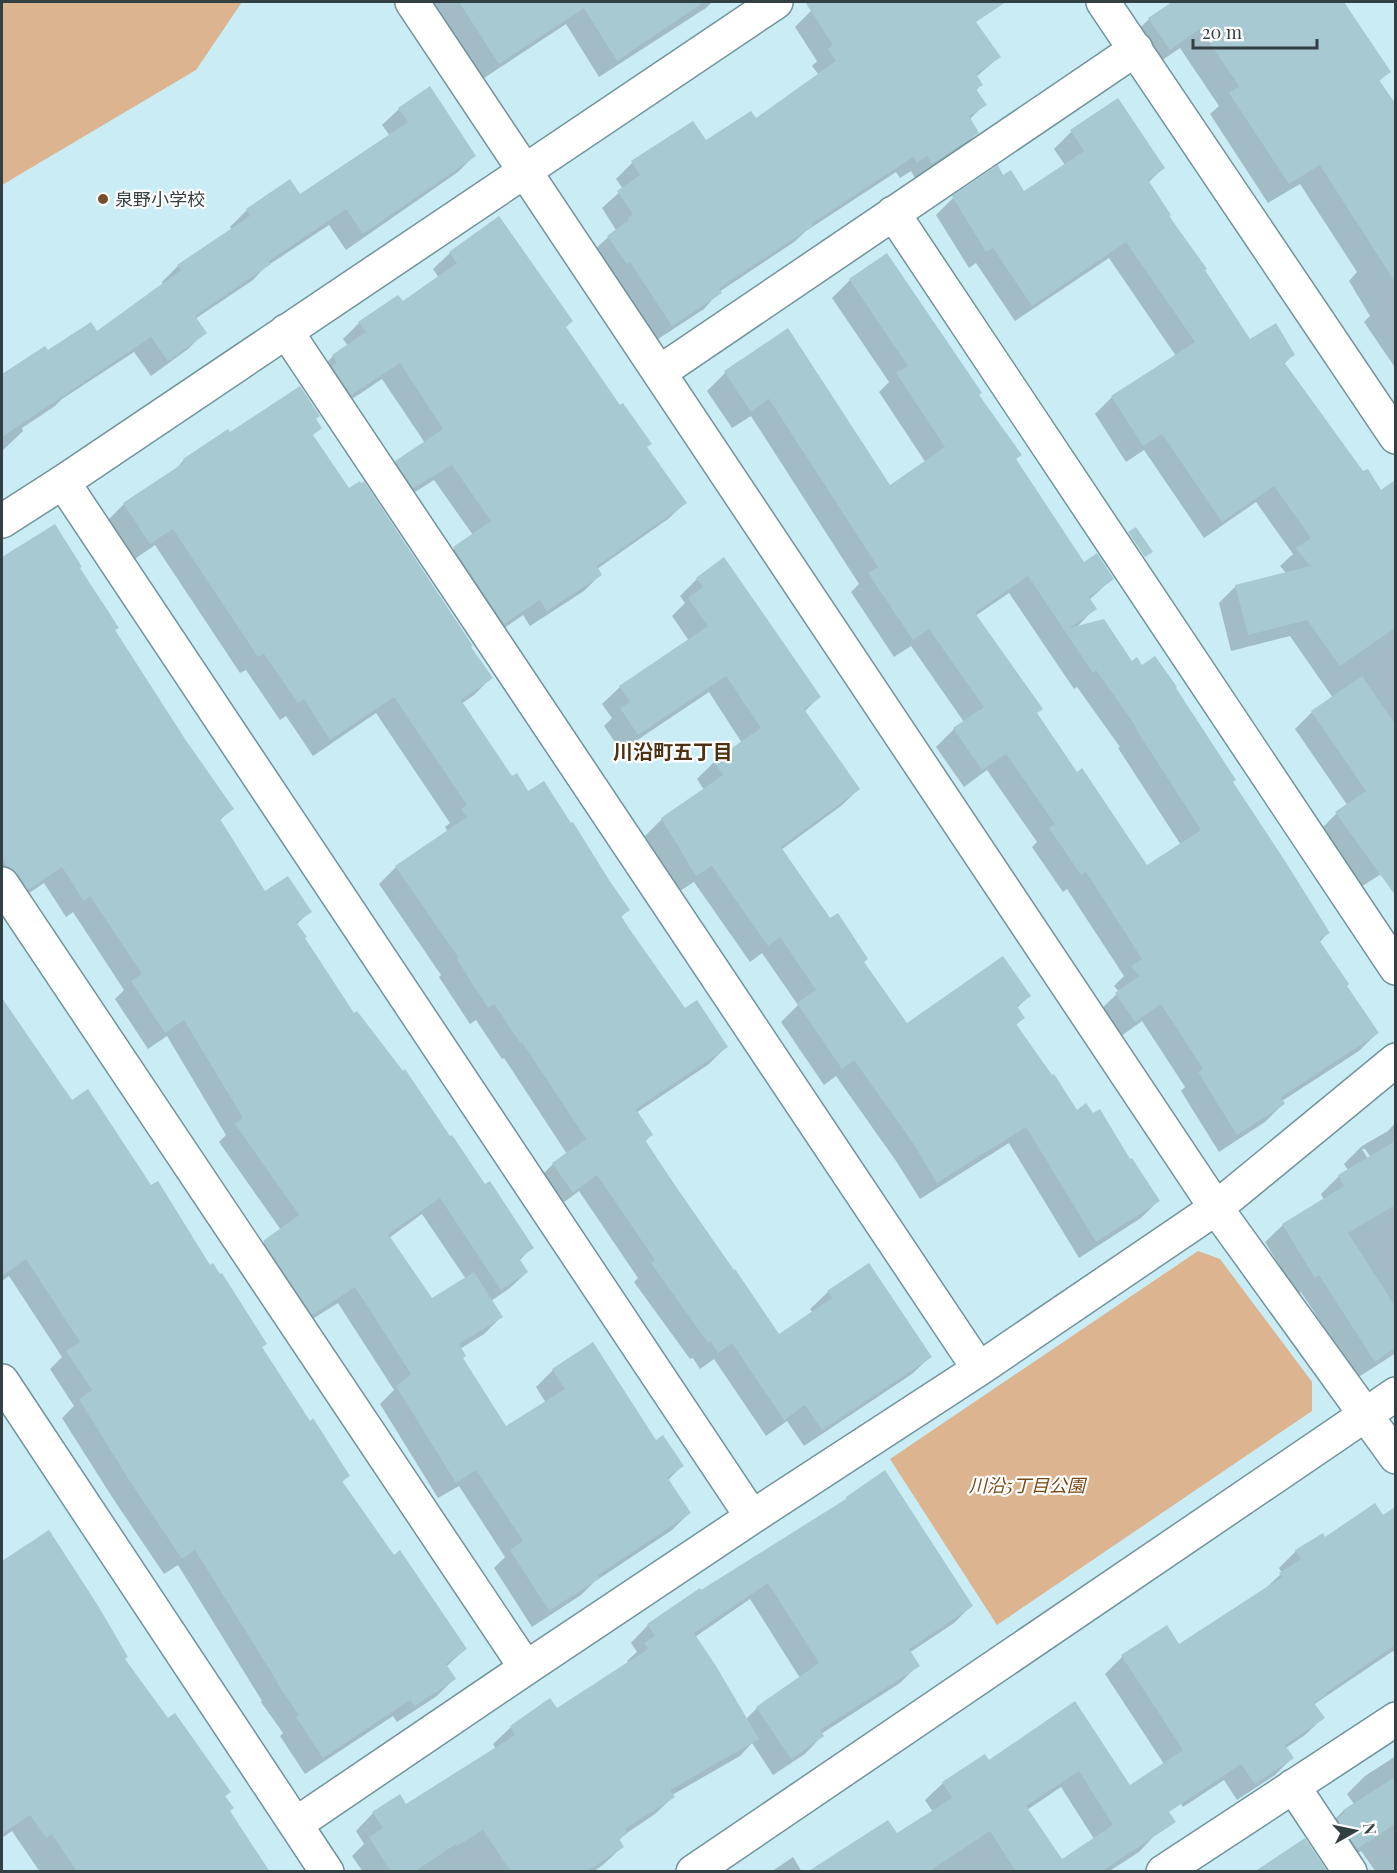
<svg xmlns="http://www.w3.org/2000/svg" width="1397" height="1873" font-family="'Playfair Display','Noto Sans JP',serif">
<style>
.green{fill:#dcb48f}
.shadow{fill:#0003;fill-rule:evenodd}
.building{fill:#a7c9d2;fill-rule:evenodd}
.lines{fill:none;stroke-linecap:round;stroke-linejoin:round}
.minor-casing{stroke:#72939b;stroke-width:36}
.minor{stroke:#fff;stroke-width:33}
.poi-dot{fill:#75502b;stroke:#fff;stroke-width:2}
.labels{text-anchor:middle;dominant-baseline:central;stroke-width:4.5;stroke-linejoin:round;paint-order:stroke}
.poi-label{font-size:18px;fill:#323f43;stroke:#fff;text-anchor:start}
.park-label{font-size:18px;font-style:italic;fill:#774812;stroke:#fff}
.neighbourhood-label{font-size:20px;font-weight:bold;fill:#4d3113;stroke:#fff}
</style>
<rect width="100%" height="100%" fill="#caecf5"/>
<!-- green -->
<path class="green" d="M2,2H242L196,70L2,185Z
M1198,1251L1220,1259L1312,1382V1411L997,1625L890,1459Z"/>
<!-- shadow -->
<path class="shadow" d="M431,2H712L706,8L599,77L566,24L481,80Z
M826,2H974L968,5L974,22L999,57L976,77L981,85L976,90L985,104L969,120L977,133L961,149L916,180L911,171L900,178L896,172L806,231L794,242L719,292L704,309L655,341L591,253L616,230L602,208L623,189L616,179L632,163L706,142L756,121L819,75L812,66L817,61L795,27L811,11Z
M1173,2H1342L1389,72L1378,82L1396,105L1389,113L1396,122V369L1364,322L1370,316L1349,281L1357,272L1300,184L1268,203L1210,114L1219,106L1180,48L1149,69L1129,39L1149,19Z
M399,109L474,156L458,172L346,250L329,225L264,268L253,280L195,319L205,332L188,349L151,376L134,352L62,399L55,406L22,428L23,431L2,451V376L44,348L47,353L96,333L163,285L162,282L178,266L232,230L230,227L247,210L290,181L300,196L390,136L382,125Z
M1071,132L1163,168L1148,183L1250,341L1293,355L1284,364L1363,474L1380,492L1388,487L1396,499V866L1395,865L1361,887L1319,831L1336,814L1348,806L1295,729L1312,712L1333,698L1290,636L1231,651L1219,603L1236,586L1286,573L1280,566L1293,554L1256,502L1204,538L1144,450L1126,462L1095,414L1112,397L1176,356L1109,258L1015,321L976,263L969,268L936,215L953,198L1003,177L1024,193L1065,165L1054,149Z
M499,218L565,328L645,448L685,503L668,519L597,569L600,575L584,591L530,626L523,615L487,640L437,565L454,549L473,535L434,480L396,504L380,479L396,462L425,443L382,379L334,411L317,373L333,356L348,346L343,339L359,323L402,303L439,278L433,269L450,253Z
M850,280L978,395L1015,460L1084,564L1112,579L1089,600L1095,608L1076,628L1131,663L1142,667L1174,688L1232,782L1328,933L1319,943L1377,1033L1359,1051L1282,1101L1283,1104L1265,1122L1219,1152L1181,1091L1185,1087L1142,1021L1117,1039L1098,1012L1119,992L1114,986L1124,976L1067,889L1063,892L1032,847L1037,842L987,770L964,787L936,747L954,729L964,722L911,646L894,657L851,592L859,584L751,416L732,428L707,391L725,373L788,330L889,488L926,463L879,392L889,382L832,298ZM1009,593L1074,689L1077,687L1120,747L1118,748L1181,845L1147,867L1077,774L1036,714L975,616Z
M315,419L320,428L312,436L348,490L470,647L491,678L474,695L461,704L511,778L528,793L628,910L621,917L684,1010L726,1047L709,1064L636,1113L651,1135L645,1142L779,1336L813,1313L810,1309L828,1292L930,1357L912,1374L804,1446L787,1421L766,1436L714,1359L700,1369L693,1358L690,1359L634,1282L638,1278L579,1191L555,1209L536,1181L553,1164L567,1154L504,1058L502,1059L476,1020L470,1024L439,977L441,975L379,884L396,867L448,832L445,827L450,823L376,713L313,756L286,716L280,720L246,670L240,673L155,545L132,561L106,522L124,504L172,473L184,460L230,434Z
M55,526L114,630L184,740L232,809L219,821L264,893L310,911L296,925L303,939L353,1015L532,1247L519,1261L527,1272L510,1288L491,1301L501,1317L484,1334L460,1349L462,1358L506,1428L546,1403L536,1387L553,1370L593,1344L655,1442L682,1466L668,1480L689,1513L672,1530L594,1582L581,1595L532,1627L494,1568L505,1557L459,1486L438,1498L380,1404L394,1390L338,1303L295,1330L248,1260L264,1243L281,1230L219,1142L226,1135L167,1036L148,1049L115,999L124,990L73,912L66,917L44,883L11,905L2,892V559ZM422,1214L466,1279L432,1300L389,1238Z
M697,579L819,697L804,712L859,789L841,806L781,850L907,1025L1029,996L1017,1008L1023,1018L1016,1025L1077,1112L1130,1161L1158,1201L1141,1218L1079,1258L1009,1143L920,1199L896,1161L836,1076L824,1085L781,1022L798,1005L762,953L750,962L694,882L678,892L645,836L662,819L704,790L697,779L714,762L742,743L709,692L621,751L604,726L612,718L602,704L620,687L689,641L672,616L685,603L680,596Z
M2,1001L71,1103L261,1348L309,1423L348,1476L341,1483L394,1557L465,1649L446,1667L454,1679L437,1696L397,1722L393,1716L305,1774L280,1736L283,1733L261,1702L262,1701L178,1565L164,1574L112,1497L62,1418L74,1406L50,1369L62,1357L9,1276L2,1281Z
M1396,1122V1353L1357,1378L1301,1292L1297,1294L1265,1242L1283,1225L1324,1200L1321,1194L1339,1176L1348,1170L1344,1164L1362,1146L1388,1131ZM1362,1149H1365L1374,1162L1371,1164Z
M841,1504L971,1606L954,1623L909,1653L918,1665L900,1683L821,1734L822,1736L805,1754L773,1775L752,1743L740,1756L672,1795L673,1797L655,1814L624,1835L618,1841L622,1847L604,1864L593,1872H363L352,1856L364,1844L356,1831L373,1813L406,1806L496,1749L493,1744L511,1727L556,1710L629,1663L627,1661L637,1652L631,1643L648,1625ZM750,1599L800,1678L757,1708L746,1719L695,1637Z
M1393,1511L1396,1515V1655L1393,1651L1316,1703L1314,1705L1323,1718L1305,1735L1286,1748L1292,1758L1275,1775L1237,1800L1224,1780L1183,1807L1161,1772L1166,1767L1105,1674L1122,1657L1178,1646L1263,1591L1282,1573L1279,1568L1296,1551L1383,1517Z
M49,1532L124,1660L167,1720L229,1792L224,1797L228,1811L268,1872H40L12,1831L2,1838V1563Z
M1075,1703L1156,1834L1139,1852L1108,1872H1104L1089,1849L1096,1842L1061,1787L1027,1810L1068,1872H810L896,1835L933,1812L925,1800L943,1783L985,1756L988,1762Z
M1396,1756V1872H1376L1361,1851L1339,1865L1326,1828L1343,1811L1354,1804L1347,1794L1365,1776Z
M793,1857L802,1872H771Z"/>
<!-- building -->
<path class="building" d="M459,2H704L617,61L584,8L499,64Z
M805,2H1006L976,22L1001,57L976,74L983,85L976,89L987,105L969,116L979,133L932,164L927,156L917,163L913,157L811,224L813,226L719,288L722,293L672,326L630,262L627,264L607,236L629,220L627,218L633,214L617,191L640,175L631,161L693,121L706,140L751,111L756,118L836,61L828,49L833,45Z
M1172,2H1344L1391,72L1379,80L1395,103V282L1320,165L1289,184L1229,93L1239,86L1200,29L1170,50L1148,18Z
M430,86L476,156L363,234L346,209L269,261L271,264L195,316L207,333L168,361L151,337L2,437V374L45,346L48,350L91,322L97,331L181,270L177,265L250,216L246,209L290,179L300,194L408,122L398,108Z
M1118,98L1165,168L1148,180L1171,215L1169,216L1207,269L1205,270L1250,339L1276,323L1295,355L1284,362L1363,471L1368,469L1381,490L1395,480V628L1340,666L1307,620L1248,635L1235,585L1310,566L1296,548L1311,538L1274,486L1222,522L1162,434L1143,446L1111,396L1195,342L1126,242L1032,306L993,248L986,252L952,196L998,165L1003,175L1011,170L1024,191L1084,151L1070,130Z
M499,216L573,321L566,327L620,405L623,403L652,444L647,447L687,503L597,566L602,575L547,611L540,600L504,624L453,547L491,521L452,465L413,488L395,461L443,429L400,363L351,395L332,366L337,363L332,355L366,332L358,322L398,295L403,301L457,263L449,252Z
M887,253L982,393L979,395L1022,455L1016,459L1084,562L1097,553L1114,579L1089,597L1097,609L1069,628L1104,619L1132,661L1137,657L1142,665L1155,656L1177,687L1176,688L1236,780L1233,782L1285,861L1330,933L1319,940L1349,984L1347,986L1379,1033L1281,1097L1285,1104L1237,1135L1198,1072L1203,1069L1161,1004L1135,1022L1115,993L1139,976L1131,966L1142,959L1086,872L1081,875L1049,828L1055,824L1006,754L982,770L953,728L984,707L929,629L913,640L868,573L878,567L769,399L751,412L724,371L788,328L890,485L945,447L896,373L908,366L849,279ZM1028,576L1093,673L1096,670L1137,728L1136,729L1201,830L1147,865L1082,768L1077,772L1037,713L1043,709L975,613Z
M300,386L320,416L316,419L322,428L313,435L349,488L360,481L361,483L364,481L473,646L471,647L493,678L461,700L512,776L517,773L528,791L544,781L571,823L573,822L609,880L630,910L621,916L628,927L685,1008L697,1000L728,1047L636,1109L653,1135L645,1140L684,1199L734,1270L735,1269L779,1334L832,1298L827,1291L869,1263L932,1357L822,1430L805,1405L784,1420L732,1343L718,1353L711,1341L708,1343L651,1263L655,1260L597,1175L573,1193L552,1163L586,1139L522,1042L520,1043L494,1004L488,1008L456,958L458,957L395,866L467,817L461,809L467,805L394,697L330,740L304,699L298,703L264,654L258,657L173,529L150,544L123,503L185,462L183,459L228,429L230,432Z
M55,524L82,567L80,568L119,628L115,630L185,739L234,809L220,819L265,891L288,876L312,912L296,922L307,937L305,938L354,1013L357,1011L403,1071L405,1069L450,1136L452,1135L485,1184L490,1181L534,1248L519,1258L528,1272L501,1290L440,1198L388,1234L432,1298L474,1272L503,1317L459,1344L466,1356L463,1358L506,1426L565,1389L552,1369L593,1342L656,1440L663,1435L684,1466L667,1477L691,1513L598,1575L600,1578L549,1611L510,1550L523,1541L476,1470L456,1483L396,1386L411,1374L355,1287L312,1315L263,1241L299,1215L235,1124L243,1118L184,1020L165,1033L131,981L142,974L90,896L84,901L62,867L28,890L18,874L7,867L2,857V557Z
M1136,527L1153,552L1145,557L1128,532Z
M724,557L821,697L804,709L860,789L781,847L830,918L838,913L868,959L864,962L907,1023L1003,956L1031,996L1017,1006L1025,1018L1016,1024L1052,1075L1054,1074L1077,1110L1086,1103L1093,1113L1100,1109L1130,1159L1132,1158L1160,1201L1096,1242L1026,1127L937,1183L913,1143L854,1060L842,1069L797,1003L816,990L780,937L768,946L712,866L696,876L661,818L723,775L713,761L761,728L726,676L638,735L620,708L630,702L619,686L708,626L688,598L703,587L696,578Z
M1362,676L1395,724V895L1335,812L1366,791L1311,711Z
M2,998L72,1100L88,1089L151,1185L158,1181L210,1265L213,1263L220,1274L222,1273L267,1344L262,1347L310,1421L313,1418L350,1476L342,1481L394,1555L400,1550L467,1649L446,1664L456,1679L415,1706L410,1700L323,1758L296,1717L299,1715L277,1683H278L195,1550L182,1559L129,1480L79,1399L92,1390L66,1351L80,1342L26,1259L2,1276Z
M1395,1141V1205L1348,1233L1395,1306V1348L1375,1362L1319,1275L1315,1278L1282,1224L1344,1186L1338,1175Z
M885,1470L973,1606L909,1649L920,1666L820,1730L824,1736L791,1759L756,1707L819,1663L768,1583L694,1633L716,1666L759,1739L670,1790L675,1797L625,1829L628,1833L619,1839L624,1847L586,1872H511L483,1830L457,1846L456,1844L414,1872H391L369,1837L383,1828L372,1812L400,1794L406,1804L515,1735L510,1726L550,1698L557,1708L648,1649L644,1643L655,1636L647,1624L700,1588L701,1590L846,1499V1497Z
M1375,1503L1383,1515L1395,1507V1645L1326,1693L1327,1694L1314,1703L1325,1718L1285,1745L1294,1758L1255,1784L1241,1764L1169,1812L1176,1822L1101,1872H1016L990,1831L928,1872H807L888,1820L897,1833L952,1798L942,1782L985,1754L989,1760L1075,1701L1130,1785L1183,1750L1121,1655L1167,1625L1179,1644L1282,1577L1279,1573L1301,1559L1295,1550L1323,1533L1325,1537ZM1079,1771L1113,1825L1062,1859L1026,1806Z
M49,1530L97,1604L128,1657L125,1659L168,1718L175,1713L231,1792L225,1796L234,1808L230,1811L270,1872H77L52,1834L46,1838L30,1815L2,1834V1561Z
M1395,1777V1824L1357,1849L1337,1818L1345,1813L1343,1810Z
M1305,1838L1326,1869L1323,1872H1254Z"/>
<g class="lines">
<!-- minor casing -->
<g class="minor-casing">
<path id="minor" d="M412,2L1216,1208L1396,1457
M1103,2L1396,437
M893,213L1396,968
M286,331L979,1369
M660,372L1136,49
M63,482L752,1517
M2,521L63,482L776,2
M2,884L526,1668
M2,1381L327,1872
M1293,1786L1350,1872
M296,1824L526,1668L752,1517L979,1369L1216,1208L1396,1060
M693,1872L1396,1394
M1163,1872L1396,1719"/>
</g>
<!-- minor -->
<use href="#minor" class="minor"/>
</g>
<!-- markers -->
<circle class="poi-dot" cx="103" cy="199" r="6"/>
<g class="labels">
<!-- poi labels -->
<g class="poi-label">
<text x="115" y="199">泉野小学校</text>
</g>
<!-- park labels -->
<g class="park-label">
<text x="1027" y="1485">川沿5丁目公園</text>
</g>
<!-- neighbourhood labels -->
<g class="neighbourhood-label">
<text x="673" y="750">川沿町五丁目</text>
</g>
</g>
<!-- border -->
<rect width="1397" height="1873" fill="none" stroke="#323f43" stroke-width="6"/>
<!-- north arrow -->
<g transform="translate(1355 1831) rotate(81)" stroke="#ffffff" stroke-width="4.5" paint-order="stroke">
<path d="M0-4.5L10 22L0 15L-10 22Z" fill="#323f43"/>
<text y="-9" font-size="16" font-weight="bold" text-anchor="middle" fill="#323f43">N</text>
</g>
<!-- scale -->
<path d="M1193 39v9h124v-9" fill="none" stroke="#323f43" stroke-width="3"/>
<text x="1202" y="39" font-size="18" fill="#323f43" stroke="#ffffff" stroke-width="4.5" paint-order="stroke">20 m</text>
</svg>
